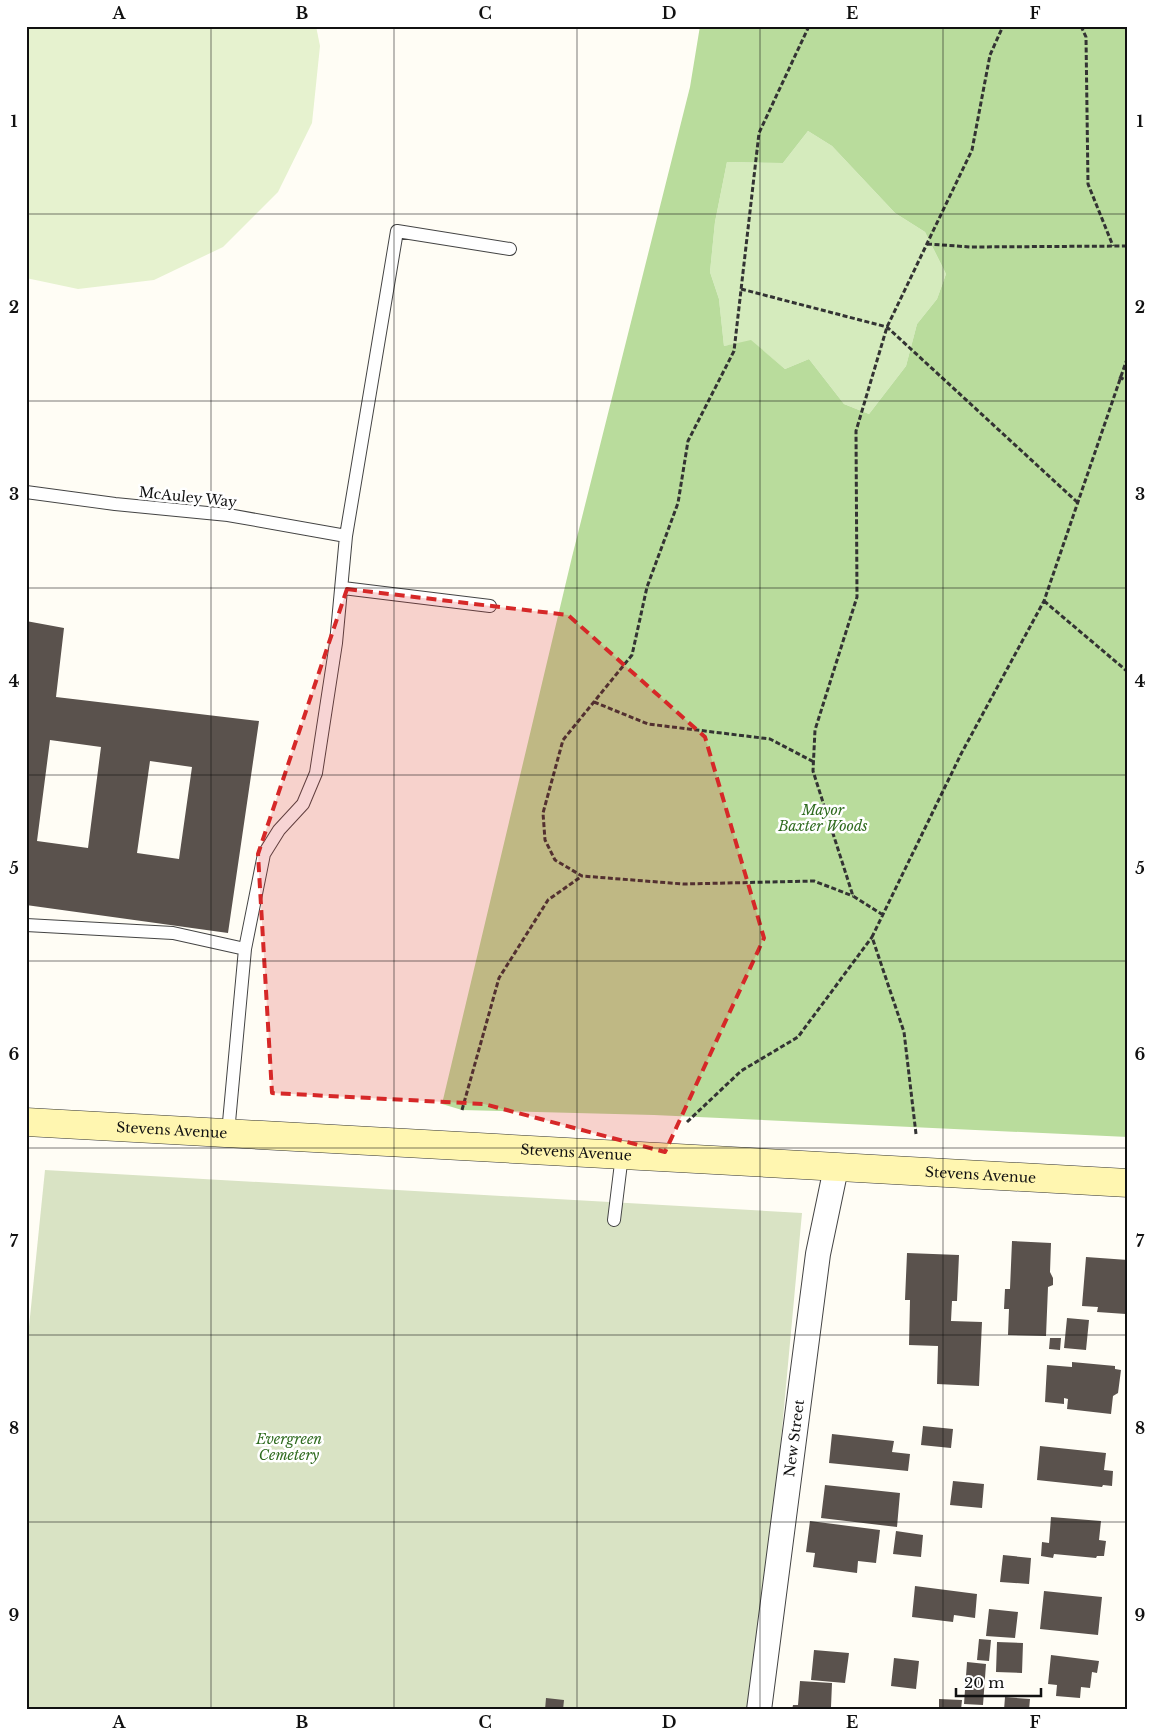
<svg xmlns="http://www.w3.org/2000/svg" width="1154" height="1736" font-family="'Libre Baskerville',serif">
<style>
.green{fill:#d5ebbd}
.forest{fill:#b9dc9c;fill-rule:evenodd}
.cemetery{fill:#d9e3c4}
.pitch{fill:#e6f2cf}
.building{fill:#5a524d;fill-rule:evenodd}
.lines{fill:none;stroke-linecap:round;stroke-linejoin:round}
.lane-casing{stroke:#444;stroke-width:14}
.street-casing{stroke:#444;stroke-width:26}
.secondary-casing{stroke:#333;stroke-width:29}
.path{stroke:#333;stroke-width:3;stroke-dasharray:5 2.5;stroke-linecap:butt}
.lane{stroke:#fff;stroke-width:12}
.street{stroke:#fff;stroke-width:24}
.secondary{stroke:#fff6b0;stroke-width:28}
.marked{fill:#d62828;fill-opacity:0.2;stroke:#d62828;stroke-width:4;stroke-dasharray:10 6;stroke-linejoin:round}
.grid{fill:none;stroke:#111;stroke-width:1;stroke-opacity:0.55}
.labels{text-anchor:middle;dominant-baseline:central;stroke-width:5;stroke-linejoin:round;paint-order:stroke}
.street-label{font-size:14px;fill:#111;stroke:#fff}
.park-label{font-size:14px;font-style:italic;fill:#2f6b1f;stroke:#fff}
.neatline{fill:none;stroke:#111;stroke-width:2}
.grid-label{font-size:16px;text-anchor:middle;font-weight:bold;fill:#111}
</style>
<rect width="100%" height="100%" fill="#fffdf5"/>
<!-- green -->
<path class="green" d="M808,131L832,146L895,213L925,232L946,274L937,299L917,324L906,366L869,414L844,404L809,359L785,369L751,341L724,346L719,299L710,272L715,222L727,162L783,163Z"/>
<!-- forest -->
<path class="forest" d="M700,26H1128V1137L654,1115L462,1110L442,1104L572,557L690,87ZM808,131L832,146L895,213L925,232L946,274L937,299L917,324L906,366L869,414L844,404L809,359L785,369L751,340L724,346L719,299L710,272L715,222L727,162L783,163Z"/>
<!-- cemetery -->
<path class="cemetery" d="M45,1170L802,1213L756,1710H26V1356Z"/>
<!-- pitch -->
<path class="pitch" d="M26,26H316L320,46L312,123L278,192L223,247L154,280L78,289L26,278Z"/>
<!-- building -->
<path class="building" d="M26,621L64,628L56,697L259,721L228,933L26,905ZM50,740L101,747L88,848L37,841ZM150,761L192,767L179,859L137,853Z
M1012,1241L1051,1243L1050,1272L1053,1278V1285L1048,1287L1046,1336L1008,1335L1009,1309H1004L1005,1289H1010Z
M907,1253L959,1255L957,1301H952L951,1321L982,1322L979,1386L937,1384L938,1346L909,1345L910,1300H905Z
M1086,1257L1128,1260L1126,1314L1097,1312L1098,1307L1082,1306Z
M1067,1318L1089,1320L1086,1350L1064,1348Z
M1050,1338H1061L1060,1350L1049,1349Z
M1072,1362L1115,1366V1369L1121,1370L1118,1393L1113,1396L1111,1414L1067,1409L1068,1399L1064,1398V1404L1045,1402L1047,1365L1072,1367Z
M923,1426L953,1429L951,1448L921,1445Z
M832,1434L894,1441L892,1452L910,1454L908,1471L829,1463Z
M1040,1446L1106,1453L1104,1470L1113,1471L1112,1486L1103,1485L1102,1487L1037,1480Z
M953,1481L984,1484L982,1508L950,1505Z
M825,1485L900,1493L897,1527L821,1518Z
M1051,1517L1101,1521L1099,1540L1106,1541L1104,1556H1097L1096,1558L1054,1554L1053,1558L1041,1556L1042,1542L1049,1543Z
M810,1521L880,1530L876,1563L858,1561L857,1573L813,1567L815,1553L806,1552Z
M896,1531L923,1535L921,1557L893,1554Z
M1003,1555L1031,1558L1029,1584L1000,1582Z
M915,1586L977,1594L975,1618L954,1615L953,1622L912,1617Z
M1044,1591L1102,1597L1098,1635L1040,1629Z
M989,1609L1018,1612L1015,1638L986,1636Z
M979,1639L991,1640L989,1661L977,1660Z
M997,1642L1023,1643L1022,1673L996,1672Z
M814,1650L849,1653L845,1683L811,1680Z
M1051,1655L1099,1661L1097,1673L1092,1672L1090,1688L1081,1687L1080,1698L1056,1696L1057,1685L1048,1684Z
M894,1658L919,1661L916,1689L891,1686Z
M967,1662L986,1664L983,1705L964,1704Z
M800,1681L832,1683L831,1707L833,1710H792L793,1705H798Z
M1005,1697L1030,1699L1029,1710H1004Z
M546,1698L564,1700L563,1710H545Z
M939,1699L962,1700L961,1710H939Z"/>
<g class="lines">
<!-- lane casing -->
<g class="lane-casing">
<path id="lane" d="M26,492L115,504L228,515L346,536
M343,588L490,606
M26,925L173,933L245,949
M228,1133L245,949L264,854L279,830L303,804L316,773L336,643L346,536L397,231L510,249
M614,1220L622,1155"/>
</g>
<!-- street casing -->
<g class="street-casing">
<g id="street">
<path id="s1" d="M759,1710L818,1254L836,1168"/>
</g>
</g>
<!-- secondary casing -->
<g class="secondary-casing">
<g id="secondary">
<path id="s2" d="M26,1122L1128,1183"/>
</g>
</g>
<!-- path -->
<path class="path" d="M809,26L759,133L734,351L688,441L678,503L647,587L632,655L563,740L543,813L545,840L555,860L582,876L683,884L814,881L853,896
M1081,26L1086,37L1088,184L1113,246
M927,244L971,247L1128,246
M741,289L887,327L1077,502
M1119,377L1128,381
M1044,601L1128,672
M594,702L648,724L770,739L814,762
M883,915L853,896L813,771L815,730L857,597L856,431L887,327L972,150L990,55L1003,26
M462,1110L499,978L548,900L582,876
M687,1122L741,1071L798,1037L872,937
M916,1134L904,1032L872,937L961,754L1044,601L1128,356"/>
<!-- lane -->
<use href="#lane" class="lane"/>
<!-- street -->
<use href="#street" class="street"/>
<!-- secondary -->
<use href="#secondary" class="secondary"/>
</g>
<!-- marked area -->
<path class="marked" d="M347,589L568,615L705,737L764,938L665,1152L484,1104L272,1093L258,854Z"/>
<!-- grid -->
<path class="grid" d="M211,26V1710M394,26V1710M577,26V1710M760,26V1710M943,26V1710M26,214H1128M26,401H1128M26,588H1128M26,775H1128M26,961H1128M26,1148H1128M26,1335H1128M26,1522H1128"/>
<g class="labels">
<!-- street labels -->
<g class="street-label">
<text transform="translate(188 497) rotate(6)">McAuley Way</text>
<text stroke="none"><textPath href="#s2" startOffset="146">Stevens Avenue</textPath></text>
<text stroke="none"><textPath href="#s2" startOffset="551">Stevens Avenue</textPath></text>
<text stroke="none"><textPath href="#s2" startOffset="956">Stevens Avenue</textPath></text>
<text stroke="none"><textPath href="#s1" startOffset="274">New Street</textPath></text>
</g>
<!-- park labels -->
<g class="park-label">
<text x="823" y="810">Mayor<tspan x="823" dy="16">Baxter Woods</tspan></text>
<text x="289" y="1439">Evergreen<tspan x="289" dy="16">Cemetery</tspan></text>
</g>
</g>
<!-- border -->
<rect width="1154" height="1736" fill="none" stroke="#ffffff" stroke-width="55"/>
<!-- scale -->
<path d="M956 1688v8h85v-8" fill="none" stroke="#111111" stroke-width="2.5"/>
<text x="964" y="1688" font-size="15" fill="#111111" stroke="#ffffff" stroke-width="4" paint-order="stroke">20 m</text>
<rect x="28" y="28" width="1098" height="1680" class="neatline"/>
<g class="grid-label">
<text x="119" y="19">A</text>
<text x="302" y="19">B</text>
<text x="485" y="19">C</text>
<text x="669" y="19">D</text>
<text x="852" y="19">E</text>
<text x="1035" y="19">F</text>
<text x="14" y="127">1</text>
<text x="1140" y="127">1</text>
<text x="14" y="313">2</text>
<text x="1140" y="313">2</text>
<text x="14" y="500">3</text>
<text x="1140" y="500">3</text>
<text x="14" y="687">4</text>
<text x="1140" y="687">4</text>
<text x="14" y="874">5</text>
<text x="1140" y="874">5</text>
<text x="14" y="1060">6</text>
<text x="1140" y="1060">6</text>
<text x="14" y="1247">7</text>
<text x="1140" y="1247">7</text>
<text x="14" y="1434">8</text>
<text x="1140" y="1434">8</text>
<text x="14" y="1621">9</text>
<text x="1140" y="1621">9</text>
<text x="119" y="1728">A</text>
<text x="302" y="1728">B</text>
<text x="485" y="1728">C</text>
<text x="669" y="1728">D</text>
<text x="852" y="1728">E</text>
<text x="1035" y="1728">F</text>
</g>
</svg>
